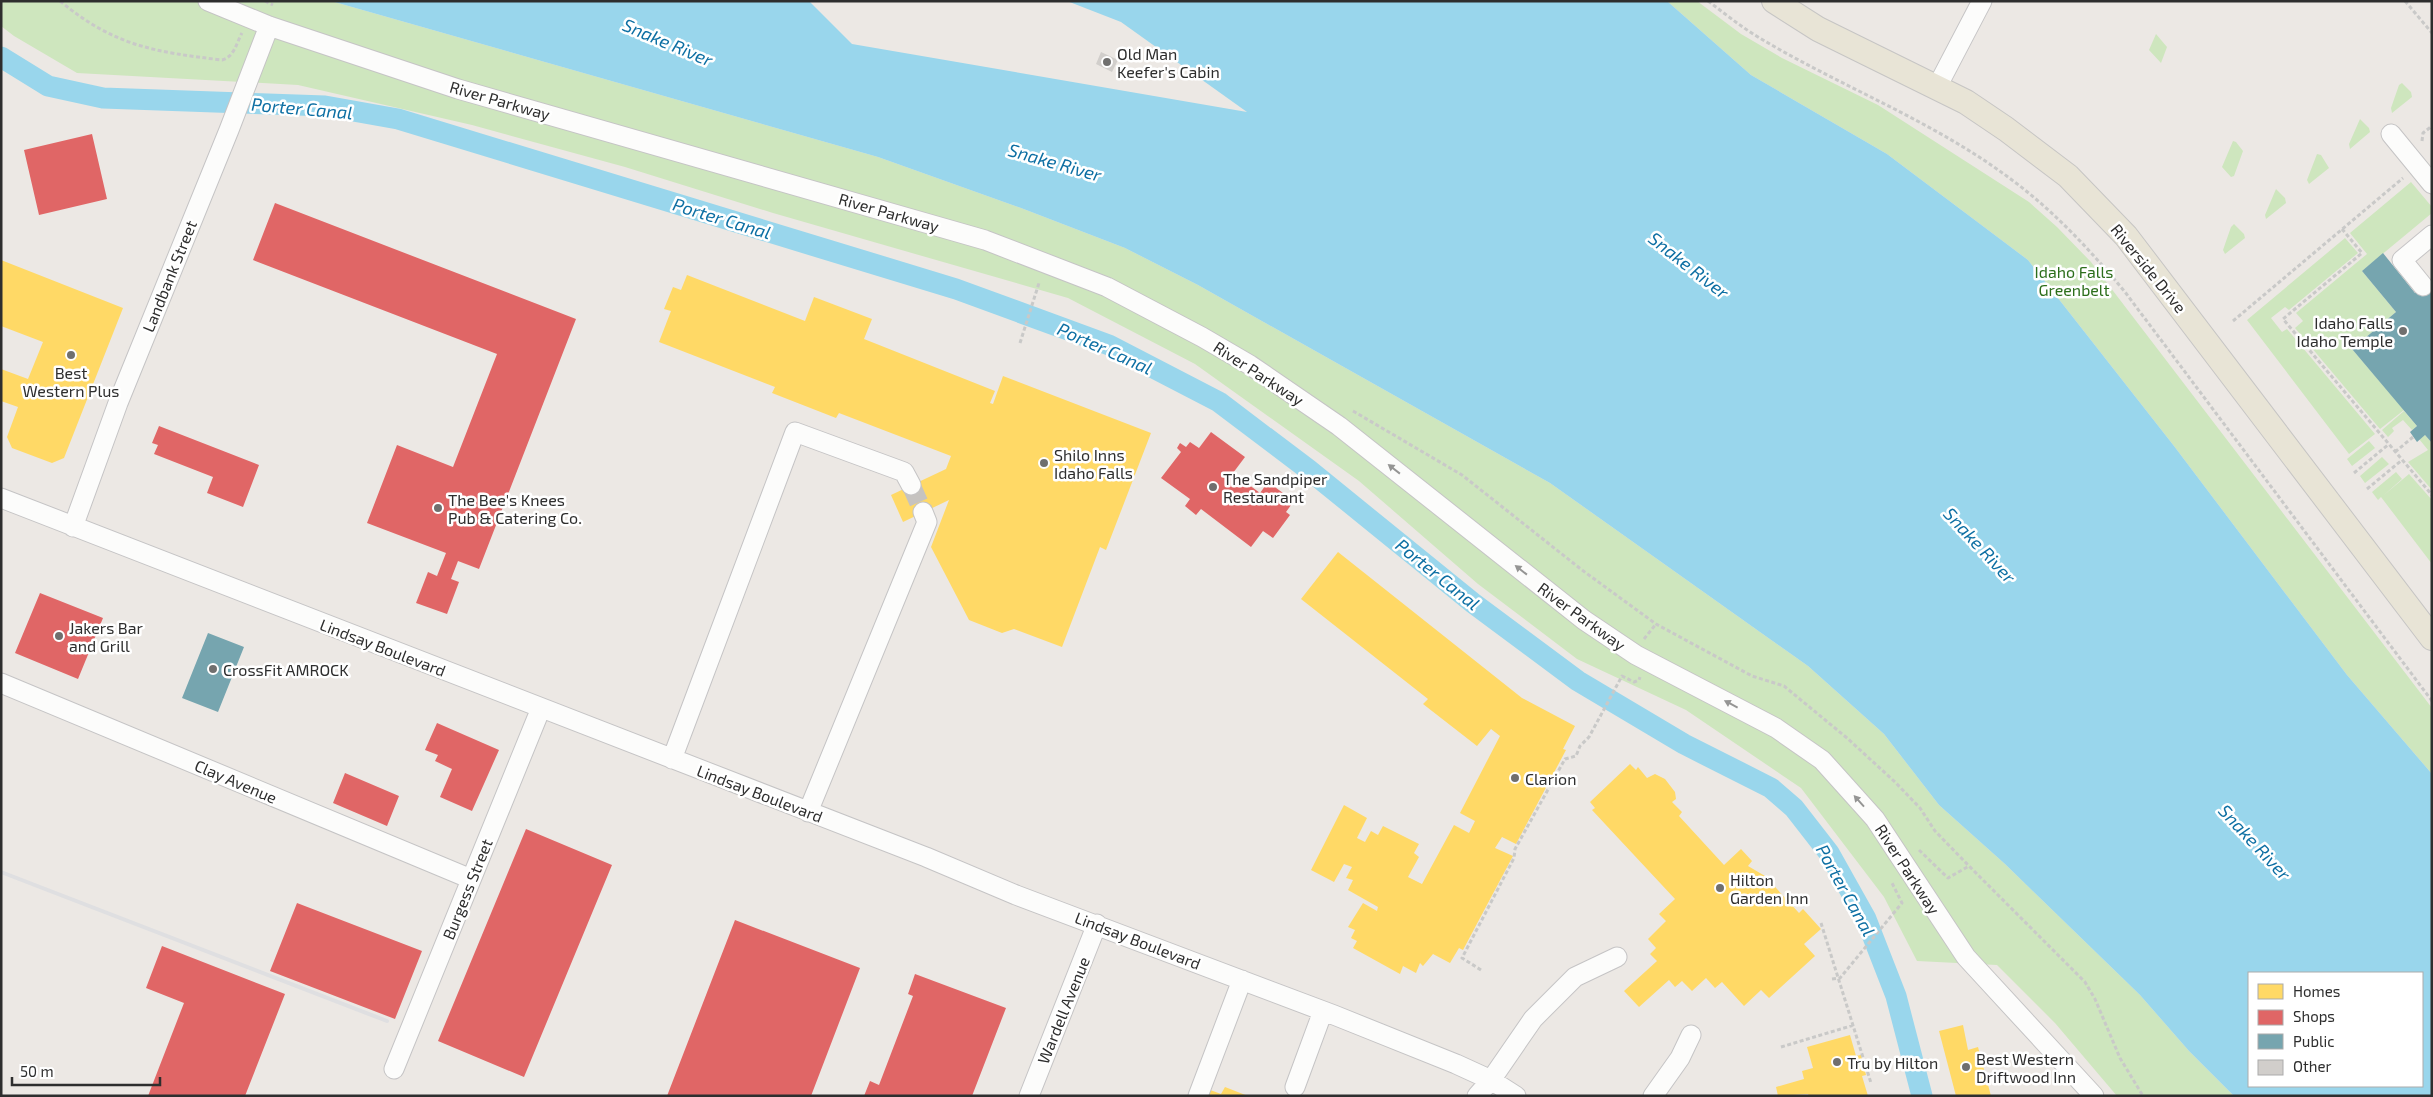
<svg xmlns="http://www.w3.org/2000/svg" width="2433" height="1097" font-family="'Exo 2',sans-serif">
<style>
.green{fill:#cee6be}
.water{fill:#99d6ec;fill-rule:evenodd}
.homes{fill:#ffd966}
.shops{fill:#e06666}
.public{fill:#76a5af}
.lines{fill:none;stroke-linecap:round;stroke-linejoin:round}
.canal{stroke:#99d6ec;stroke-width:21}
.building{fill:#d1cecb}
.minor-tunnel{stroke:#c6c3c0;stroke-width:19;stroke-dasharray:19 9;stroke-linecap:butt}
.minor-casing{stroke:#c5c4c5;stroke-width:21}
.major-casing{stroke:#c6c5c4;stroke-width:26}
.path{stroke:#c9c9c8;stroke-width:3;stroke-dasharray:4 2.5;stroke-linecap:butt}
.minor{stroke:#fcfcfb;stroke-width:19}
.major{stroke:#e8e4d6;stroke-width:24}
.rail{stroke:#dfdfe1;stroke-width:4}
.oneway{fill:#959594}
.poi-dot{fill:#706f6e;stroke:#fff;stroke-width:2}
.labels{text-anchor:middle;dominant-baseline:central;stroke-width:5;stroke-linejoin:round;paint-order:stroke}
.poi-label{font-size:16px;fill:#2e2e2e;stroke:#fff;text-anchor:start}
.street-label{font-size:16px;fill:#2e2e2e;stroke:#fff}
.park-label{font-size:16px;fill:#2c6e1b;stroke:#fff}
.water-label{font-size:18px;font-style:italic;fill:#0d6fa3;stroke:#fff}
</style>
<rect width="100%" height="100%" fill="#ece8e4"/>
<!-- green -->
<path class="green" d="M1,1H331L878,157L1021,208L1125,248L1198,285L1550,483L1808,666L1884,734L1939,805L2005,864L2140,995L2189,1051L2234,1096H2117L2055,1023L1997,965L1917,961L1884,897L1801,788L1686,710L1577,659L1478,584L1359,481L1195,364L1068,298L773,213L625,167L472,125L298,85L77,73L14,36L1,26Z
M1667,1H1697L1741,34L1782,58L1878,105L2029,202L2057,227L2091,262L2432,708V774L2347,675L2174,446L2028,260L1887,154L1751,75Z
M2156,34L2167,47L2161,63L2149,50Z
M2402,83L2411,92L2412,97L2392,113L2391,108L2399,85Z
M2360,119L2369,128L2370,132L2350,149L2349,144Z
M2233,141L2236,142L2243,151L2234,176L2231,177L2222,167Z
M2317,154L2321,155L2329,168L2309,184L2307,180Z
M2411,182L2432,207V213L2362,271L2396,312L2352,349L2404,410L2380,429L2295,328L2303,321L2296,313L2367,254L2350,233Z
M2276,189L2285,198L2286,203L2266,219L2265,215Z
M2234,224L2244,234L2245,238L2225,254L2223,250L2231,227Z
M2345,238L2358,253L2289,310L2285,307L2271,318L2282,332L2287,329L2375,434L2349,454L2247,320Z
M2404,411L2417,426L2412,430L2403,420L2392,428L2394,431L2388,437L2382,430Z
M2425,435L2432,443V490L2408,462L2428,450L2419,439Z
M2369,441L2375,448L2352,466L2347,459Z
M2382,457L2389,464L2365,483L2360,476Z
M2396,472L2402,479L2384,495L2409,474L2432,500V564L2381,497L2378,500L2372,492Z"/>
<!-- water -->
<path class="water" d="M331,1H809L852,44L1247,112L1121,22L1067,1H1667L1751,75L1887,154L2028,260L2174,446L2347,675L2432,774V1096H2234L2189,1051L2140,995L2005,864L1939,805L1884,734L1808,666L1550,483L1198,285L1125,248L1021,208L878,157ZM2249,973H2422V1086H2249Z"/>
<!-- homes -->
<path class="homes" d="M1,260L123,308L64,458L52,463L12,448L7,437L18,407L1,401V369L28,379L43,342L1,326Z
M687,275L805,321L814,297L872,319L864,339L995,391L990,403L993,404L1003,376L1151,433L1106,550L1100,547L1062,647L1014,629L1002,633L969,620L931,547L949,500L903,522L891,495L946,469L951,456L839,413L836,418L772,393L775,387L659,342L671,311L664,309L673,287L681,290Z
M1338,552L1522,698L1575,726L1563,749L1566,750L1516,844L1502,837L1495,848L1513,856L1463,950L1459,948L1450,963L1433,954L1423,966L1420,963L1416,973L1403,966L1400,974L1353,948L1357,941L1351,938L1355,930L1348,927L1363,903L1377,911L1378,907L1348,890L1353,880L1346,878L1352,867L1344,864L1334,882L1311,870L1344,805L1367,818L1357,838L1365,842L1371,831L1378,835L1383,826L1419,844L1414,853L1419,857L1408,877L1422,884L1454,825L1469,833L1475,821L1460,813L1500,736L1491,729L1477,746L1423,704L1428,699L1301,599Z
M1630,764L1636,770L1638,767L1647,778L1655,774L1665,779L1675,792L1676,799L1672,802L1682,812L1679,816L1724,865L1741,849L1752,861L1748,866L1765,876L1799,913L1803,909L1821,929L1804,944L1815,956L1769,998L1761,990L1744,1006L1722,982L1715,988L1706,978L1692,991L1682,981L1675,987L1669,980L1639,1007L1624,991L1657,961L1650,954L1656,948L1648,939L1666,921L1659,914L1675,899L1592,810L1595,808L1590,802Z
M1963,1025L1968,1050L1978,1047L1991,1096H1956L1939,1031Z
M1850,1035L1856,1056L1861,1055L1866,1075L1862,1076L1868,1096H1809L1808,1094L1778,1096L1776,1087L1804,1079L1802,1071L1813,1068L1807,1047Z
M1225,1087L1248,1096H1202L1205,1088L1221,1094Z"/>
<!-- shops -->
<path class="shops" d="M92,134L107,199L39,215L24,150Z
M275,203L576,319L479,569L458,561L451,579L459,582L447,614L416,603L428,572L437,576L446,553L367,523L397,445L453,467L497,354L253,260Z
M159,426L259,465L243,507L207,493L213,477L154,454L158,445L152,443Z
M1211,432L1245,457L1233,473L1260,493L1268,482L1294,501L1286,512L1290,515L1273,538L1263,531L1251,547L1201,509L1196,515L1185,506L1190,499L1161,478L1181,452L1177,448L1180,443L1186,447L1190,442L1199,448Z
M40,593L103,618L78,679L15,653Z
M437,723L499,750L472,811L440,797L452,769L435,761L438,755L425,750Z
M345,773L399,796L387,826L333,803Z
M526,829L612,865L524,1077L438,1041Z
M297,903L422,951L395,1019L270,971Z
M735,920L860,968L811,1096H667Z
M162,946L285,994L245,1096H148L184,1003L146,988Z
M915,974L1006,1008L972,1096H864L870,1081L879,1085L913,996L908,994Z"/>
<!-- public -->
<path class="public" d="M2383,253L2415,293L2432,278V443L2425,435L2417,442L2410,432L2417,426L2352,349L2396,312L2362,271Z
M208,633L244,647L218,712L182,698Z"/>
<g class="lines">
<!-- canal -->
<path class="canal" d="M1,57L48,86L103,98L325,106L398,119L956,289L1109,345L1219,402L1309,470L1473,603L1578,681L1684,744L1771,788L1794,808L1829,853L1866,919L1896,996L1922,1096"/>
</g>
<!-- building -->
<path class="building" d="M1101,52L1118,60L1112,72L1096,64Z"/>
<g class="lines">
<!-- minor-tunnel -->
<path class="minor-tunnel" d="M911,485L923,512"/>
<!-- minor casing -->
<g class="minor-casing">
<path id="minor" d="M208,1L269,26L458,89L985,240L1107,287L1202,337L1250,365L1339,426L1584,620L1636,655L1776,728L1822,760L1875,819L1966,957L2094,1096
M1937,87L1982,1
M2391,134L2432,184
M2423,286L2402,260L2432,235
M1,498L926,857L1016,895L1334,1015L1456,1064L1491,1080L1516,1096
M73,527L118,403L229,130L269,26
M1,683L471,879
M672,759L795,432L904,472L911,485
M808,812L927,522L923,512
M394,1069L541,708
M1295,1087L1323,1011
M1029,1096L1097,924
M1198,1096L1242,980
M1477,1096L1491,1080L1533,1019L1575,977L1617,957
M1653,1096L1680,1058L1691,1035"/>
</g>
<!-- major casing -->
<g class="major-casing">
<path id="major" d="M1774,1L1818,29L1966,102L2006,129L2068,176L2126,236L2432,638"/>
</g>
<!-- path -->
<path class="path" d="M60,1C114,46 155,52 222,60C234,57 236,44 242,33
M265,1L273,5
M1708,1C1724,13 1740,26 1758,37C1841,87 1934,121 2012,180C2055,212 2091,251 2125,292L2432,701
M2405,1L2432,33
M2422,141L2423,133L2432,126
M2342,229L2362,253L2283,319L2432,495
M2233,321L2403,178
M1020,343L1039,283
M1353,411L1462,475L1582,570L1656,624L1752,676L1784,686L1847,738L1895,782L1920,808L1935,831L1969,866L2085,982L2095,999L2120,1058L2143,1096
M2395,452L2413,437
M2354,473L2389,444
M2367,489L2402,460
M1644,639L1656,624
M1919,850L1948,878L1969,866
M1821,923L1871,1083
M1481,970L1462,958L1514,858L1515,849L1565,759L1576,756L1580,746L1589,737L1622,676L1634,682L1639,680L1640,677
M1832,979L1840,978L1902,903L1892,883
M1781,1047L1854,1025"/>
<!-- minor -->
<use href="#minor" class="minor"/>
<!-- major -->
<use href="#major" class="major"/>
<!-- rail -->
<path class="rail" d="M1,872L387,1021"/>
</g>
<!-- one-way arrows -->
<defs><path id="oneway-solid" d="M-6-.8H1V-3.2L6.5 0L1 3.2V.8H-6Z" transform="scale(1.25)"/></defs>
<g class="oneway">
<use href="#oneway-solid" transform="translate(1394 469) rotate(-142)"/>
<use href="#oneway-solid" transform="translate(1521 570) rotate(-142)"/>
<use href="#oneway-solid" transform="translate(1731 704) rotate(-152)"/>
<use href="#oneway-solid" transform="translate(1859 801) rotate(-132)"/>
</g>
<!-- markers -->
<g class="poi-dot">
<circle cx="1107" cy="62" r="5"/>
<circle cx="2403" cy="331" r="5"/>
<circle cx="71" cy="355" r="5"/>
<circle cx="1044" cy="463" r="5"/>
<circle cx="1213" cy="487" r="5"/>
<circle cx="438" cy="508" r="5"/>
<circle cx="59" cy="636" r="5"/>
<circle cx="213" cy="669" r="5"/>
<circle cx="1515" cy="778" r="5"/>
<circle cx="1720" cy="888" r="5"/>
<circle cx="1837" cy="1062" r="5"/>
<circle cx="1966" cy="1067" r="5"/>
</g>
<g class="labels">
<!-- poi labels -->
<g class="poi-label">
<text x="1117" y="53">Old Man<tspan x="1117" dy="18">Keefer's Cabin</tspan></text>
<text x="2393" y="322" text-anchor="end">Idaho Falls<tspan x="2393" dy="18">Idaho Temple</tspan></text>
<text x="71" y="372" text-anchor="middle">Best<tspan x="71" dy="18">Western Plus</tspan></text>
<text x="1054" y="454">Shilo Inns<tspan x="1054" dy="18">Idaho Falls</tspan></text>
<text x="1223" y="478">The Sandpiper<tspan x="1223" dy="18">Restaurant</tspan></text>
<text x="448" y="499">The Bee's Knees<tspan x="448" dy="18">Pub &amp; Catering Co.</tspan></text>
<text x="69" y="627">Jakers Bar<tspan x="69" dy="18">and Grill</tspan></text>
<text x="223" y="669">CrossFit AMROCK</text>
<text x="1525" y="778">Clarion</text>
<text x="1730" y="879">Hilton<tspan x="1730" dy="18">Garden Inn</tspan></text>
<text x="1976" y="1058">Best Western<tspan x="1976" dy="18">Driftwood Inn</tspan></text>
<text x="1847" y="1062">Tru by Hilton</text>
</g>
<!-- street labels -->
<g class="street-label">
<text transform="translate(500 100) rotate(16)">River Parkway</text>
<text transform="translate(889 212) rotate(16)">River Parkway</text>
<text transform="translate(2149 268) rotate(51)">Riverside Drive</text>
<text transform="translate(169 276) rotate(-68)">Landbank Street</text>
<text transform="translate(1259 373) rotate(33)">River Parkway</text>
<text transform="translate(1582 616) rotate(36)">River Parkway</text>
<text transform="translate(383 647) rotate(21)">Lindsay Boulevard</text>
<text transform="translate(236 781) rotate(23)">Clay Avenue</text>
<text transform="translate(760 793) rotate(21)">Lindsay Boulevard</text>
<text transform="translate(1908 869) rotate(57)">River Parkway</text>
<text transform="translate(467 889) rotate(-68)">Burgess Street</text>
<text transform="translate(1138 940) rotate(21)">Lindsay Boulevard</text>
<text transform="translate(1063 1010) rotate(-68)">Wardell Avenue</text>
</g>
<!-- park labels -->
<g class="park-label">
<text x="2074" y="271">Idaho Falls<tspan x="2074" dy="18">Greenbelt</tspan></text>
</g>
<!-- water labels -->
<g class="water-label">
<text transform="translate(668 42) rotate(23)">Snake River</text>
<text transform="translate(302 108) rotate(5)">Porter Canal</text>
<text transform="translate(1055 162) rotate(16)">Snake River</text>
<text transform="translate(722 218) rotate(17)">Porter Canal</text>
<text transform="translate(1689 265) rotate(38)">Snake River</text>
<text transform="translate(1105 348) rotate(24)">Porter Canal</text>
<text transform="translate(1980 545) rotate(47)">Snake River</text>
<text transform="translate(1438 574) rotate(39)">Porter Canal</text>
<text transform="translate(2255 842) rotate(47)">Snake River</text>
<text transform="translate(1846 890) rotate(61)">Porter Canal</text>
</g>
</g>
<!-- border -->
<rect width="2433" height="1097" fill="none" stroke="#2e2e2e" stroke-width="5"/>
<!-- legend -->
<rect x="2248" y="972" width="175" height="115" fill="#ffffff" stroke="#ababab"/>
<rect x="2258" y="984" width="25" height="15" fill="#ffd966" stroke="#ababab"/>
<text x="2293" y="997" font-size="15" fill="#2e2e2e">Homes</text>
<rect x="2258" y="1010" width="25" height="15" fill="#e06666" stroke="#ababab"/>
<text x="2293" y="1022" font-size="15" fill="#2e2e2e">Shops</text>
<rect x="2258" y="1034" width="25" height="15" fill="#76a5af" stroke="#ababab"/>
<text x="2293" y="1047" font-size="15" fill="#2e2e2e">Public</text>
<rect x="2258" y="1060" width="25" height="15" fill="#d1cecb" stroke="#ababab"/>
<text x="2293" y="1072" font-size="15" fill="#2e2e2e">Other</text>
<!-- scale -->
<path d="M12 1077v8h148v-8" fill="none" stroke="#2e2e2e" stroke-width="2.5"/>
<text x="20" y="1077" font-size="15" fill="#2e2e2e" stroke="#ffffff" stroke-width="4" paint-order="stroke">50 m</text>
</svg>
